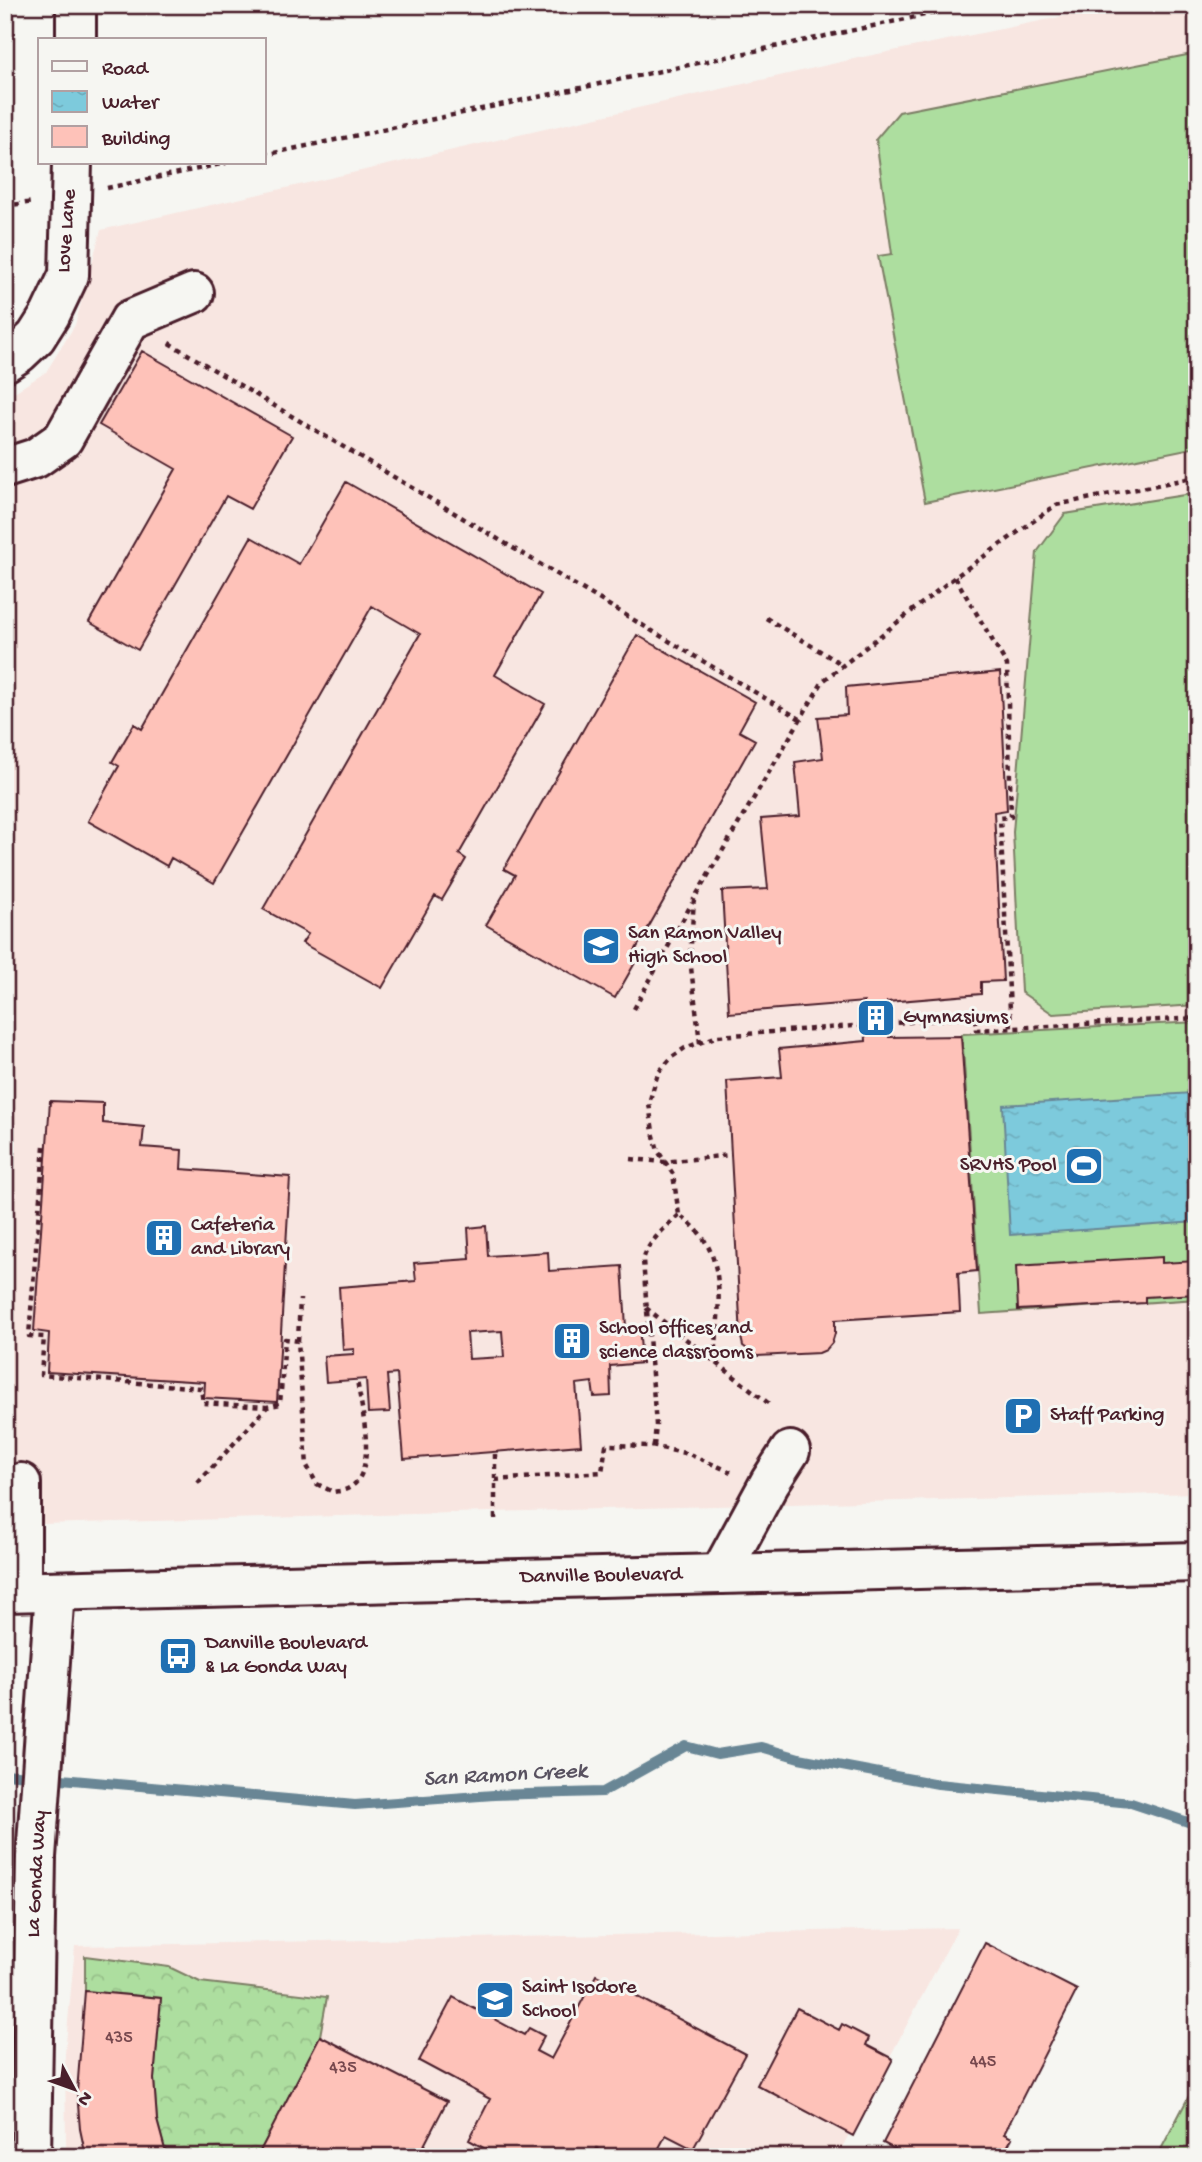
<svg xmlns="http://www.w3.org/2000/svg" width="1202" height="2162" font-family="'Gochi Hand',sans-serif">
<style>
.built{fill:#f8e6e1}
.grass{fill:#adde9f;stroke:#7c7e65;stroke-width:2}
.forest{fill:url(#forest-crowns);stroke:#7c7e65;stroke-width:2}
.water{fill:url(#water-ripples);stroke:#698695;stroke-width:2}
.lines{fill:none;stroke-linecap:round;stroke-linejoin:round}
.stream{stroke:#698695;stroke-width:10}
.building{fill:#fec2b9;stroke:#4a1f2b;stroke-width:2;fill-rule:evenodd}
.minor-casing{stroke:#4a1f2b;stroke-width:44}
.major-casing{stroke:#4a1f2b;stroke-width:44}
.path{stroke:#4a1f2b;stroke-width:4.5;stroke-dasharray:5 5;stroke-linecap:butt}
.minor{stroke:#f6f6f2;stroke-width:38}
.major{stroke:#f6f6f2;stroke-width:38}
.labels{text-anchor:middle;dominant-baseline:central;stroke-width:6;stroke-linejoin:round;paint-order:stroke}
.number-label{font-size:18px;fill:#77484e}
.street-label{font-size:21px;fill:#4a1f2b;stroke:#f6f6f2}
.poi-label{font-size:21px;fill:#4a1f2b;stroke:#f6f6f2;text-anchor:start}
.water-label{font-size:23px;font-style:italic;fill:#595260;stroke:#f6f6f2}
</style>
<defs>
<pattern id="forest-crowns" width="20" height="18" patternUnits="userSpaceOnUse" patternTransform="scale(1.75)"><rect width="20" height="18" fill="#adde9f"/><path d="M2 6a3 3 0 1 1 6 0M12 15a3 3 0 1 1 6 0" fill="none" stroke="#96be89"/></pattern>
<pattern id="water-ripples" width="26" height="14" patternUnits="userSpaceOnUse" patternTransform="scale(1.75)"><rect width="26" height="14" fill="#7dcadc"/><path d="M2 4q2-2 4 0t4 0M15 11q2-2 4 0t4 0" fill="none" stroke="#6eadbd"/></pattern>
</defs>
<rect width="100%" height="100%" fill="#f6f6f2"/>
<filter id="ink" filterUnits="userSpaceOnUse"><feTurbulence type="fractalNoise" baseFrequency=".0143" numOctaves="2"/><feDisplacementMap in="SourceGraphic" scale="14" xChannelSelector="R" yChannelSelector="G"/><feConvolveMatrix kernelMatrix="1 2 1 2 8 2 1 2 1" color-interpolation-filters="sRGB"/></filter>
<g filter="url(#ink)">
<!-- built -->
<path class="built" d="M1119,5H1197V1493L5,1525V398L46,372L75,325L101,230L858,58Z
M958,1928L837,2157H70L66,2148L65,2054L75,1946Z"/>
<!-- grass -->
<path class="grass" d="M1197,53V447L925,502L878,256L892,254L876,139L899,112Z
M1197,493V1005L1053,1014L1021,992L1013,832L1037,552L1065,514Z
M1197,1022V1299L981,1314L962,1034Z
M1190,2094L1197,2098V2157H1157Z"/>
<!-- forest -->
<path class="forest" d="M85,1956L169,1967L200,1982L327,1997L320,2036L257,2157H167L157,2120L154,2079L161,1998L85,1991Z"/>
<!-- water -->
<path class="water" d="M1192,1093L1197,1168V1222L1010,1235L1003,1105Z"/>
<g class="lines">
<!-- stream -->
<path class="stream" d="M5,1774L355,1805L494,1795L603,1792L686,1746L717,1754L761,1747L799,1758L938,1784L1131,1803L1197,1825"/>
</g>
<!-- building -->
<path class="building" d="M142,351L292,436L250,509L226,496L138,650L89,622L176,469L99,425Z
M346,482L541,594L495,675L545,704L459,854L466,859L442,900L435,896L382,988L302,943L308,934L263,909L420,634L372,606L214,883L171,858L167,866L88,821L119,766L112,762L134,724L142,729L251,537L299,564Z
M637,635L755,702L739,731L755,740L635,951L640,954L615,998L486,925L515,875L504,869Z
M1000,672L1007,810L994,812L1003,981L981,982V994L887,1002L889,1037L961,1036L977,1271L958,1273L960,1312L835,1320V1333L832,1343L826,1350L819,1353L757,1356L743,1346L741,1337L727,1081L782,1077L779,1049L866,1041L864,1002L729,1013L722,891L768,889L761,819L800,816L795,762L823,758L818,717L847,715L846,687Z
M50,1101L103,1103V1123L144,1127L142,1147L182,1150L181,1169L290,1177L277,1402L204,1398L205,1382L47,1372L49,1333L34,1331Z
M486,1226L488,1256L548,1252L549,1271L622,1266L626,1327L639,1326L642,1363L610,1366L611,1396L594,1397L592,1382L576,1384L581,1445L404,1459L397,1374L387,1375L390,1412L368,1413L366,1379L326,1382L324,1356L354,1354V1349L343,1350L339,1287L416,1281L414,1263L470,1259L468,1228ZM502,1331L504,1357L469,1359L467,1333Z
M1162,1257V1263L1197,1261V1294L1145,1297V1303L1018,1310L1016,1266Z
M985,1943L1077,1990L1004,2134L1012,2138L1002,2157H910L883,2143Z
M596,1975L745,2054L693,2149L666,2135L654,2157H613L597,2148L592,2157H500L469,2140L490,2099L419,2061L453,1997L524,2035L529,2028L544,2036L536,2051L551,2059Z
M85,1991L161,1998L154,2079L157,2120L167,2157H86L80,2129L77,2092Z
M797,2008L839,2030L842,2024L869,2038L866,2045L893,2059L853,2136L757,2085Z
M320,2036L447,2101L418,2157H257Z"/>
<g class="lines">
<!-- minor casing -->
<g class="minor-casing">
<path id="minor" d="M76,40V5
M5,362L19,353L36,337L50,315L69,275L72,163
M5,468L36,458L63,439L130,320L194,293
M21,1483V1591
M720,1574L770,1482L790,1451
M31,2157L36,1857L55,1591"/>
</g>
<!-- major casing -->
<g class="major-casing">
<path id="major" d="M5,1592L1197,1562"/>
</g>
<!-- path -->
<path class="path" d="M264,155L972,5
M107,188L226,163
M5,206L33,202
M169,343L800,719
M955,577L1007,665L1011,817L1000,818L1011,1029
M766,618L843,665
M634,1009L692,903
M700,1043L690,959L694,899L823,681L955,577L1056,505L1197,477
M44,1146L29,1336L44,1337L41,1375L201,1388L203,1403L266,1407
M631,1159L664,1162L731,1155
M646,1308L772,1406
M298,1341L300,1299
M715,1360C718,1306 731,1249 679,1215L673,1174L658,1151L653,1132L649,1103L658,1073L672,1057L685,1048L718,1036L976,1017L977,1030L1197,1018
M654,1446L656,1425L643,1260C648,1241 665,1228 679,1215
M495,1480L602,1472L606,1445L651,1446L689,1454L731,1472
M198,1483L267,1407L280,1404L285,1339L298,1341L307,1466L317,1484L333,1492C337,1491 345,1491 349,1488C379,1472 361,1407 357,1380
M495,1519V1452"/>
<!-- minor -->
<use href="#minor" class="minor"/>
<!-- major -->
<use href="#major" class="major"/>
</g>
</g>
<!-- icons -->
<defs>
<g id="school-square" transform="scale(2.0125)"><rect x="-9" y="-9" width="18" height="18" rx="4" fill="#1f6fb2" stroke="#f6f6f2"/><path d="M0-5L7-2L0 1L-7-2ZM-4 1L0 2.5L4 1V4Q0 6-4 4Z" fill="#fff"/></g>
<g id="building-square" transform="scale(2.0125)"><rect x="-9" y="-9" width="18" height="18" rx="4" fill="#1f6fb2" stroke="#f6f6f2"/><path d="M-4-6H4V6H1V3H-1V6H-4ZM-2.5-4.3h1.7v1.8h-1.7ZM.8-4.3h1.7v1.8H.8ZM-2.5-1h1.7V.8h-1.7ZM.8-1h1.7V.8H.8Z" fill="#fff"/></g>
<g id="stadium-square" transform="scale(2.0125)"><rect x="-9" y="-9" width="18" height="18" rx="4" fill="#1f6fb2" stroke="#f6f6f2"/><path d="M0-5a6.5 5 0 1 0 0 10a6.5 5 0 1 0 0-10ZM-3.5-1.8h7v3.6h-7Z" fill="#fff"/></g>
<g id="parking-square" transform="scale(2.0125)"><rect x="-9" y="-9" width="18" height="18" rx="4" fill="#1f6fb2" stroke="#f6f6f2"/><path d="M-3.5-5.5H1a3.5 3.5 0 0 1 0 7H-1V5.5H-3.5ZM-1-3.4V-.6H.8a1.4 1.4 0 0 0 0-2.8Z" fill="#fff"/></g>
<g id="bus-square" transform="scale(2.0125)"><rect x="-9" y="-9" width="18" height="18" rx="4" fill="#1f6fb2" stroke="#f6f6f2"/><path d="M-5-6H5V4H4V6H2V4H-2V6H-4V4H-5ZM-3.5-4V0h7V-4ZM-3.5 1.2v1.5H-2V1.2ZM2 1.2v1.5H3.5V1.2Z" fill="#fff"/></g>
</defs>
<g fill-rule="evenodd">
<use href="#school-square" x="601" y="946"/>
<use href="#building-square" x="876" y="1018"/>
<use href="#stadium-square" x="1084" y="1166"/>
<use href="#building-square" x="164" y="1238"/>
<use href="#building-square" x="572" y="1341"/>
<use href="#parking-square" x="1023" y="1416"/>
<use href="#bus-square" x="178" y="1656"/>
<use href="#school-square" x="495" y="2000"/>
</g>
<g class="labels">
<!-- number labels -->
<g class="number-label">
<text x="119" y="2038">435</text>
<text x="983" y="2062">445</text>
<text x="343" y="2068">435</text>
</g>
<!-- street labels -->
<g class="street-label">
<text transform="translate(68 231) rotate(-86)">Love Lane</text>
<text transform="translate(601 1577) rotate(-1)">Danville Boulevard</text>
<text transform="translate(38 1874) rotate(-87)">La Gonda Way</text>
</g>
<!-- poi labels -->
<g class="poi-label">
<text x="628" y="934">San Ramon Valley<tspan x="628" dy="24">High School</tspan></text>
<text x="903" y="1018">Gymnasiums</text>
<text x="1057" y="1166" text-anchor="end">SRVHS Pool</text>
<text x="191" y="1226">Cafeteria<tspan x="191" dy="24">and Library</tspan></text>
<text x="599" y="1329">School offices and<tspan x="599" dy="24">science classrooms</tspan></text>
<text x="1050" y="1416">Staff Parking</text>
<text x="205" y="1644">Danville Boulevard<tspan x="205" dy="24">&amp; La Gonda Way</tspan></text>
<text x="522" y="1988">Saint Isodore<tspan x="522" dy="24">School</tspan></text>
</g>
<!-- water labels -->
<g class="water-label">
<text transform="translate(505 1776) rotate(-3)">San Ramon Creek</text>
</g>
</g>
<!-- margin -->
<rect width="1202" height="2162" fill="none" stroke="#f6f6f2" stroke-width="28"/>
<rect x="14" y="14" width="1174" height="2134" fill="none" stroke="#4a1f2b" stroke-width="2.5" filter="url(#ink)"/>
<!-- legend -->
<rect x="38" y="38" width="228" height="126" fill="#f6f6f2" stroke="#b1a0a2" stroke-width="2"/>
<rect x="52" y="61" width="35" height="10" fill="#f6f6f2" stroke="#b1a0a2" stroke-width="2"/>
<text x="102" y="74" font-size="21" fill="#4a1f2b">Road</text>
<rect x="52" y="91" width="35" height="21" fill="url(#water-ripples)" stroke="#b1a0a2" stroke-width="2"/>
<text x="102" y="108" font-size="21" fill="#4a1f2b">Water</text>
<rect x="52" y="126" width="35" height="21" fill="#fec2b9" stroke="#b1a0a2" stroke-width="2"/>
<text x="102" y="144" font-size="21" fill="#4a1f2b">Building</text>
<!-- north arrow -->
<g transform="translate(74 2089) rotate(131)" stroke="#f6f6f2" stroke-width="5" paint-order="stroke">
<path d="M0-5L12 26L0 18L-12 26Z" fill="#4a1f2b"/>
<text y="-10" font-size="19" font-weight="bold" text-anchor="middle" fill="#4a1f2b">N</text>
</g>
</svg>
